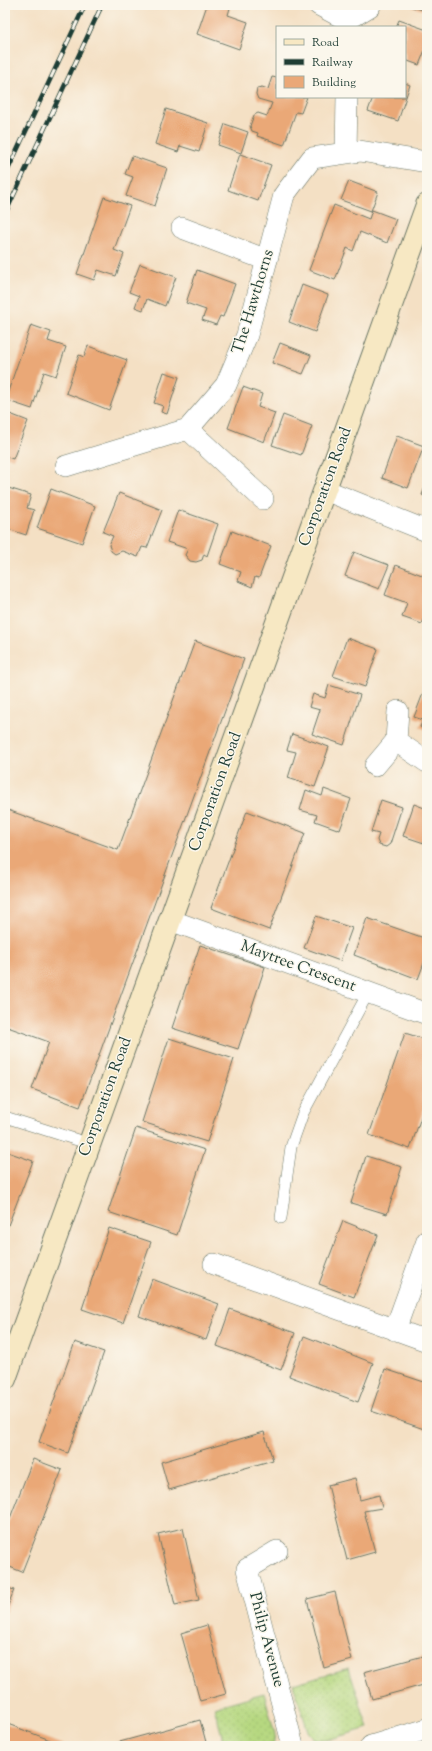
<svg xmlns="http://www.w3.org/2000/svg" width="432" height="1751" font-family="'Sorts Mill Goudy',serif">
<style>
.grass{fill:url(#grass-dots);stroke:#6a8a5a}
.building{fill:#eaa877}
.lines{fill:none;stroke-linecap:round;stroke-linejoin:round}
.lane-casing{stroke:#6a7666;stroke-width:12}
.street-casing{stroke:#6a7666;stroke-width:22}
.secondary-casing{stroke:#6a7666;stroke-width:24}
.lane{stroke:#fff;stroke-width:11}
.street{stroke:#fff;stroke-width:21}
.secondary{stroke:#f7e8c3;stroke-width:22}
.rail-casing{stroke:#1f3d34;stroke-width:4.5}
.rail{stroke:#fbf7ec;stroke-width:3;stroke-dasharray:9;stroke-linecap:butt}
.labels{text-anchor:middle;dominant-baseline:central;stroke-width:3;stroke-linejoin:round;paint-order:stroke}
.street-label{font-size:16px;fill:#1f3d34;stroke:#fbf7ec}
</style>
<defs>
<pattern id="grass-dots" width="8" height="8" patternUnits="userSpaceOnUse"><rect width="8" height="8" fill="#b6d880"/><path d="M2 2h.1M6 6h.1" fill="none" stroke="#9cba6f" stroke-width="1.8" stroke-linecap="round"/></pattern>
</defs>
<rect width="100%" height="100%" fill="#fbf7ec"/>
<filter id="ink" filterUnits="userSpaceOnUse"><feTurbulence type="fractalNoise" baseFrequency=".025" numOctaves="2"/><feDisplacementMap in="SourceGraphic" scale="8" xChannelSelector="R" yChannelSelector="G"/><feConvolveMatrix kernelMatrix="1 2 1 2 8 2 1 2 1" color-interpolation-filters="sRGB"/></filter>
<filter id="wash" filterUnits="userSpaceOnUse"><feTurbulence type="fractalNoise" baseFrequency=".012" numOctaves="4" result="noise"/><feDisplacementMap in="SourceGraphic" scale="16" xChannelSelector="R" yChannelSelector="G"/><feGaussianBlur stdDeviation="0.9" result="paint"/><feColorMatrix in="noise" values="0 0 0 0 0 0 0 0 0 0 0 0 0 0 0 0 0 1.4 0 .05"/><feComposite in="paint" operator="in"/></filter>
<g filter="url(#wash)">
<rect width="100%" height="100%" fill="#f4e0c4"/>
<!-- grass -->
<path class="grass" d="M349,1668L368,1728L327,1740L314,1739L308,1731L293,1684Z
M264,1693L275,1734L273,1746H225L214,1707Z"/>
<g id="blocks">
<!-- building -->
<path class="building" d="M207,5H222L230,8L228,15L248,22L239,49L197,34Z
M413,5H427V11L412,7Z
M399,20L427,30V45L419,65L405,60V27H396Z
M272,77L277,78V97H307L301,113L296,112L284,145L257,136L258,133L252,131L250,126L254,115L258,113L267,116L272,103L258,99L256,94L257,88L262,87L268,89Z
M405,83L410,85L398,121L368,111L373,97H405Z
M166,109L208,123L199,152L180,146L178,152L155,144Z
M225,124L248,132L241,153L218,145Z
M240,154L271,165L258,201L228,190Z
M132,156L167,168L155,206L126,196L133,177L125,174Z
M349,181L378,192L371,211L341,200Z
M104,197L130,206L114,250L124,254L116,276L98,270L94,280L77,274Z
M334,205L369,219L372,210L396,219L387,243L360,232L353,251L347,248L335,280L309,270Z
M140,264L176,277L165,306L147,299L143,310L135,307L139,296L129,292Z
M197,270L235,284L223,317L220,316L216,325L202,320L206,310L186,303Z
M302,285L328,295L315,332L289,322Z
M31,325L51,332L48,341L66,347L56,376L44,372L32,409L5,400Z
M280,343L311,355L303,374L272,363Z
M88,346L127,360L109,410L66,393L79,355L84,357Z
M164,372L179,377L167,414L161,412L163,406L154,403Z
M243,387L262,394L258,407L275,413L264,442L228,428Z
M5,412L28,421L13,459L5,456Z
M283,415L312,426L301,455L272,445Z
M397,436L424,446L408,488L382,478Z
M427,482V497L422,495Z
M5,487L31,495L27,508L34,510L26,535L5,528Z
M51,489L95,506L82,543L37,528Z
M119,493L162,510L147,548L142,547L138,557L122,551L115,554L111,551L109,545L113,536L103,532Z
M178,510L218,524L207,556L204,554L202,560L196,562L190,561L185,555L188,549L167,542Z
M232,531L271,546L259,578L255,577L252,587L238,581L241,572L220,564Z
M354,552L389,565L379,589L345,576Z
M396,565L427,577V613L422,624L402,617L407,603L385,595Z
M347,638L378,649L365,687L333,676Z
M195,641L244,659L80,1107L32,1089L49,1042L5,1026V809L118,850Z
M427,683V730L420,727L423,720L414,717Z
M329,685L360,695L344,745L312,734L320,710L309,707L313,694L325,698Z
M292,734L329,747L315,787L288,778L296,752L287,750Z
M324,789L351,799L340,830L315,821L317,815L300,810L306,790L322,796Z
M381,800L402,807L390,844L386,847L379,845L377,840L379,834L371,832Z
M414,804L427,809V844L403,836Z
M247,811L305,833L269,930L211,908Z
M316,916L352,928L340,961L304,948Z
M367,918L427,939V955L418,979L354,955Z
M200,945L265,967L238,1049L172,1028Z
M405,1033L427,1040V1100L410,1149L369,1135Z
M169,1038L234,1059L207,1142L142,1122Z
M136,1128L205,1150L177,1235L108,1212Z
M5,1151L33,1161L5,1233Z
M366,1156L402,1167L387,1214L351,1203Z
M343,1221L378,1235L354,1297L319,1284Z
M109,1228L151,1242L123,1323L82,1309Z
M152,1279L219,1304L206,1340L139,1316Z
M230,1309L295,1333L281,1370L217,1346Z
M304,1336L373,1363L358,1402L289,1376Z
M75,1342L104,1352L68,1453L39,1442Z
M385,1369L427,1383V1430L371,1411Z
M264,1432L273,1460L169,1490L161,1462Z
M33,1459L62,1470L22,1572L5,1565V1531Z
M355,1478L360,1500L379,1495L382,1508L364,1511L375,1552L347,1560L328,1485Z
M183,1528L199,1600L175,1605L158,1534Z
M5,1587L14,1590L5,1613Z
M335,1592L352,1660L324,1668L307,1599Z
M207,1625L226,1694L200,1701L181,1633Z
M427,1655V1684L372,1699L364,1672Z
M200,1720L207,1746H105Z
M5,1723L66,1746H5Z"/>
</g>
</g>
<g filter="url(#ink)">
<use href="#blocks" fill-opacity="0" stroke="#6a7666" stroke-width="1"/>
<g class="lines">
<!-- lane casing -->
<g class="lane-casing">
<path id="lane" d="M5,1117L90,1144
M281,1218L291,1147L303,1113L368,993"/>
</g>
<!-- street casing -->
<g class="street-casing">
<path id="street" d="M319,5L347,20
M347,27V20L370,6
M346,153L347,97
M182,228L267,260
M188,429L263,499
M66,466L188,429L226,385L247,335L284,195L312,158L360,151L427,162
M325,490L427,531
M396,741L427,762
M375,766L396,741L398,711
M170,920L427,1014
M214,1264L427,1341
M395,1330L427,1241
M277,1551L247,1569L293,1746
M371,1746L427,1729"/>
</g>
<!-- secondary casing -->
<g class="secondary-casing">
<path id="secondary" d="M5,1379L427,205"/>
</g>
<!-- lane -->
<use href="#lane" class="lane"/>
<!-- street -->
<use href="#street" class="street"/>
<!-- secondary -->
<use href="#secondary" class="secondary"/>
<!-- rail casing -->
<g class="rail-casing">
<path id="rail" d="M5,176L85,5
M5,214L102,5"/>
</g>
<!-- rail -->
<use href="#rail" class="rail"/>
</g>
</g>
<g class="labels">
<!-- street labels -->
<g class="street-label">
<text transform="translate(254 302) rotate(-73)">The Hawthorns</text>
<text transform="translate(326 487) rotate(-70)">Corporation Road</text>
<text transform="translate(216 792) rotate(-70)">Corporation Road</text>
<text transform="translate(298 967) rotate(20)">Maytree Crescent</text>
<text transform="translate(106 1097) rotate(-70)">Corporation Road</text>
<text transform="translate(266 1640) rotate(75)">Philip Avenue</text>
</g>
</g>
<!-- margin -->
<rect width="432" height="1751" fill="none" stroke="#fbf7ec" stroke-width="20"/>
<!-- legend -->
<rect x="276" y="26" width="130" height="72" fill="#fbf7ec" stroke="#a3ada2"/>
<rect x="284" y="39" width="20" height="6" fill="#f7e8c3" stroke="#a3ada2"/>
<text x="312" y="46" font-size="12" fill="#1f3d34">Road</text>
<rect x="284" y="59" width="20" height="6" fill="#1f3d34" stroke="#a3ada2"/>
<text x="312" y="66" font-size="12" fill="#1f3d34">Railway</text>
<rect x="284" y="76" width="20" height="12" fill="#eaa877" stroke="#a3ada2"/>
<text x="312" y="86" font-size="12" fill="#1f3d34">Building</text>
</svg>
